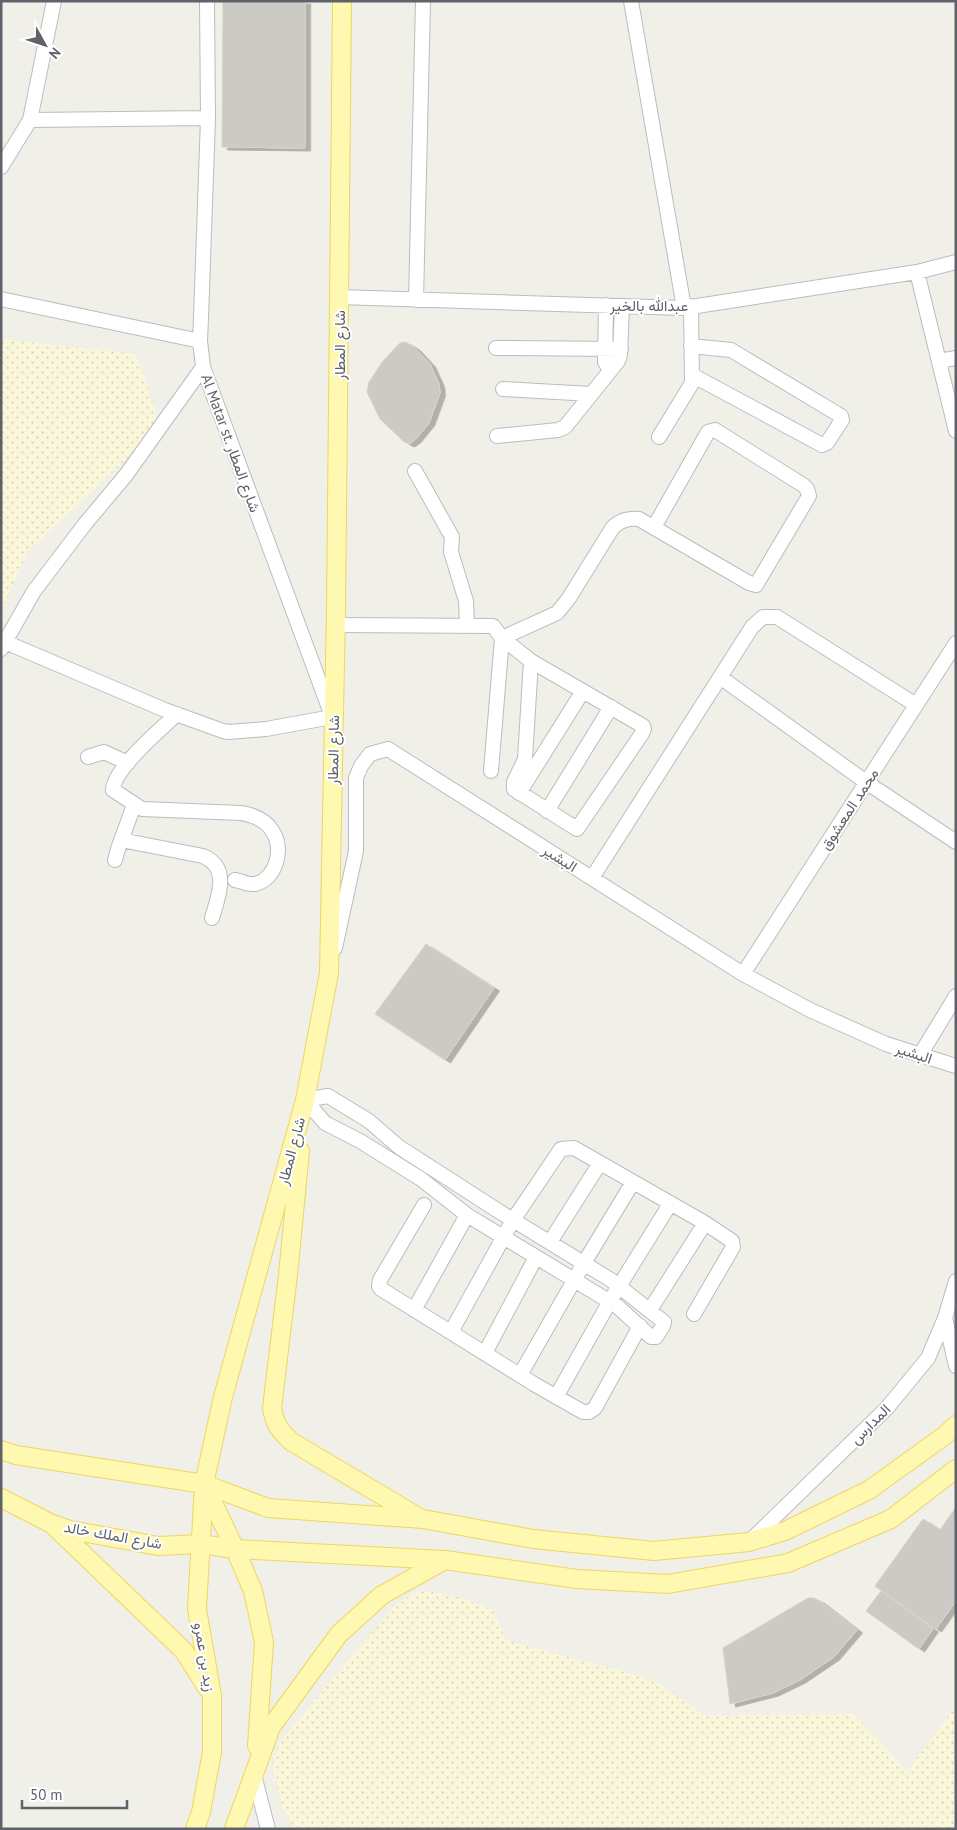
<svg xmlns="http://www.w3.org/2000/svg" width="957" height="1830" font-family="'PT Sans',Vazirmatn,sans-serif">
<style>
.sand{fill:url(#sand-dots)}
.building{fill:#cccac5;stroke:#d6d2c6;filter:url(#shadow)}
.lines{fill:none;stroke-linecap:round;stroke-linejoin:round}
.minor-casing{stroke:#babcc1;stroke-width:16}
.major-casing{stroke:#efd562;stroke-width:20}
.minor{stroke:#fff;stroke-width:14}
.major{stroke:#fef8b0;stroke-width:18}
.labels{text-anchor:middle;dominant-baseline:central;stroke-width:4;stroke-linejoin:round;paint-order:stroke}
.street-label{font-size:15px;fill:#5f6268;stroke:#fff}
</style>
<defs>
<pattern id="sand-dots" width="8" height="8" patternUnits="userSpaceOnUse" patternTransform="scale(1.25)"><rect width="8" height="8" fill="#faf6d9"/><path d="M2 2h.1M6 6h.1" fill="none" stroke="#d9d5bd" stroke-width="1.8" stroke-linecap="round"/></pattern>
<filter id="shadow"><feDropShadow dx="5.5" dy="3" stdDeviation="0" flood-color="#0004"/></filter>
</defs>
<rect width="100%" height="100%" fill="#f1f0e8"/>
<!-- sand -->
<path class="sand" d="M1,339L136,354L161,428L28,551L1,611Z
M421,1590L455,1596L493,1610L506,1640L654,1680L706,1716L854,1714L907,1771L956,1706V1829H295L282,1806L272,1764L279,1743L397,1603Z"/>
<!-- building -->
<path class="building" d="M223,1H305V148L222,147Z
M406,342L415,348L430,364L439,384L440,393L429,423L415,440L409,444L403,441L380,419L367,392L369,382L383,361L400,343Z
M426,944L494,988L445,1060L375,1014Z
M956,1507V1601L936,1629L875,1586L923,1519L940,1530Z
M881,1591L933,1629L919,1649L866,1611Z
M808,1598H814L820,1601L857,1630L834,1657L800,1680L773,1693L730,1704L723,1648Z"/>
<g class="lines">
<!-- minor casing -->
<g class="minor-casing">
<path id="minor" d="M207,1L208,118L201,318L200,341L203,367L332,716
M631,1L684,308
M30,120L208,118
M1,167L30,120L54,1
M917,272L956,431
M339,297L684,308L917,272L956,262
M1,299L200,341
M416,300L423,1
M606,305L605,362L610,370
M691,346L731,350L841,416L842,420L827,443L822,445L692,375
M496,348L621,349
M939,361L956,358
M503,389L591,394
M497,436L558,430L565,427L618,361L620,355L622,306
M659,437L692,383L691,306
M415,471L452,537L451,552L466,601L467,625
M336,625L493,626L502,638L531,661L643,726L644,729L641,735L577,829L514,789V782L525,759L531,661
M5,642L165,710L223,731L229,732L266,729L332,717
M1,649L34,591L85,524L126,475L203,367
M720,677L866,782L956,842
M177,714C162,728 113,769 113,790L142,809L241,813C254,815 266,820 273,832C284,850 276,879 255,884C249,885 241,881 235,880
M88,757L104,752L128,763
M491,771L502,638L557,613L569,598L613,527C622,520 628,518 639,519L749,583L756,585L809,496L807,489L803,485L715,430L708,432L654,527
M519,793L583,691
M547,811L611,707
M121,840L203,856C231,868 218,897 212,918
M115,860L118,849L134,805
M592,878L752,627L763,617H777L916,705
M335,948L356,851V778L361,766L370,754L388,749L743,974L810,1010L886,1044L956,1066
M743,974L956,643
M920,1055L956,996
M328,1096L369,1121L399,1147L500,1212L611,1280L664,1322L663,1326L656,1337H651L617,1306L467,1215L421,1179L360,1141L325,1123L305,1100Z
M424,1205L380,1280L379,1286L381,1289L534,1384L583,1412H589L595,1408L640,1326
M550,1242L600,1163
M414,1310L467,1215
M650,1310L705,1223L732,1241L733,1247L694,1314
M945,1318L956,1366
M451,1332L513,1220L561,1149L574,1148L705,1223
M485,1353L536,1257
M520,1375L584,1263L633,1182
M556,1397L610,1301L670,1204
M750,1541L887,1408L928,1358L945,1318L956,1281
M254,1775L268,1829"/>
</g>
<!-- major casing -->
<g class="major-casing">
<path id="major" d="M300,1151L288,1275L272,1408C275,1425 279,1430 292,1442L420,1518
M1,1450L16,1455L204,1484L268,1508L423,1519L533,1539L654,1551L749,1542L785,1531L869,1490L944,1436L956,1425
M205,1486L235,1549L253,1591L264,1642L257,1746
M1,1498L52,1524L70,1530L158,1546L200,1544L235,1549L445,1560L577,1579L668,1584L788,1563L891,1519L956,1469
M54,1526L184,1651L207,1688
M195,1829L201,1812L212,1752V1696L197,1609L204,1484L223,1397L305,1100L329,973L336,610L342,1
M234,1829L271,1727L339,1634L382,1595L445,1560"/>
</g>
<!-- minor -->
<use href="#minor" class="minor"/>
<!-- major -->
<use href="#major" class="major"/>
</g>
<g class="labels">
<!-- street labels -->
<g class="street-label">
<text x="649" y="305">عبدالله بالخير</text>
<text transform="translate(339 345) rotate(-90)">شارع المطار</text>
<text transform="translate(231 443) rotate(70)">Al Matar st. شارع المطار</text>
<text transform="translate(333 750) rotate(-89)">شارع المطار</text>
<text transform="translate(849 809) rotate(-57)">محمد المعشوق</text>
<text transform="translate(560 858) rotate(32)">البشير</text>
<text transform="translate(914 1053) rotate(18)">البشير</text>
<text transform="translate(291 1151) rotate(-75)">شارع المطار</text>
<text transform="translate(870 1424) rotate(-45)">المدارس</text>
<text transform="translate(113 1535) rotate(10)">شارع الملك خالد</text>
<text transform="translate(205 1657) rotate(81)">زيد بن عمرو</text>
</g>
</g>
<!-- border -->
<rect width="957" height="1830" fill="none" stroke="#5f6268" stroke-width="5"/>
<!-- north arrow -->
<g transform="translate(45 45) rotate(130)" stroke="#ffffff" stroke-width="4" paint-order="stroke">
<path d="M0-4L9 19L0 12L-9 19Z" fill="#5f6268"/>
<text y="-8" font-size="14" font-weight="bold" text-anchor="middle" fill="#5f6268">N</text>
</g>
<!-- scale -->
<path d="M22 1800v8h105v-8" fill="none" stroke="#5f6268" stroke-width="2.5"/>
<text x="30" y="1800" font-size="15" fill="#5f6268" stroke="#ffffff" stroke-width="4" paint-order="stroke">50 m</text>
</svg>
